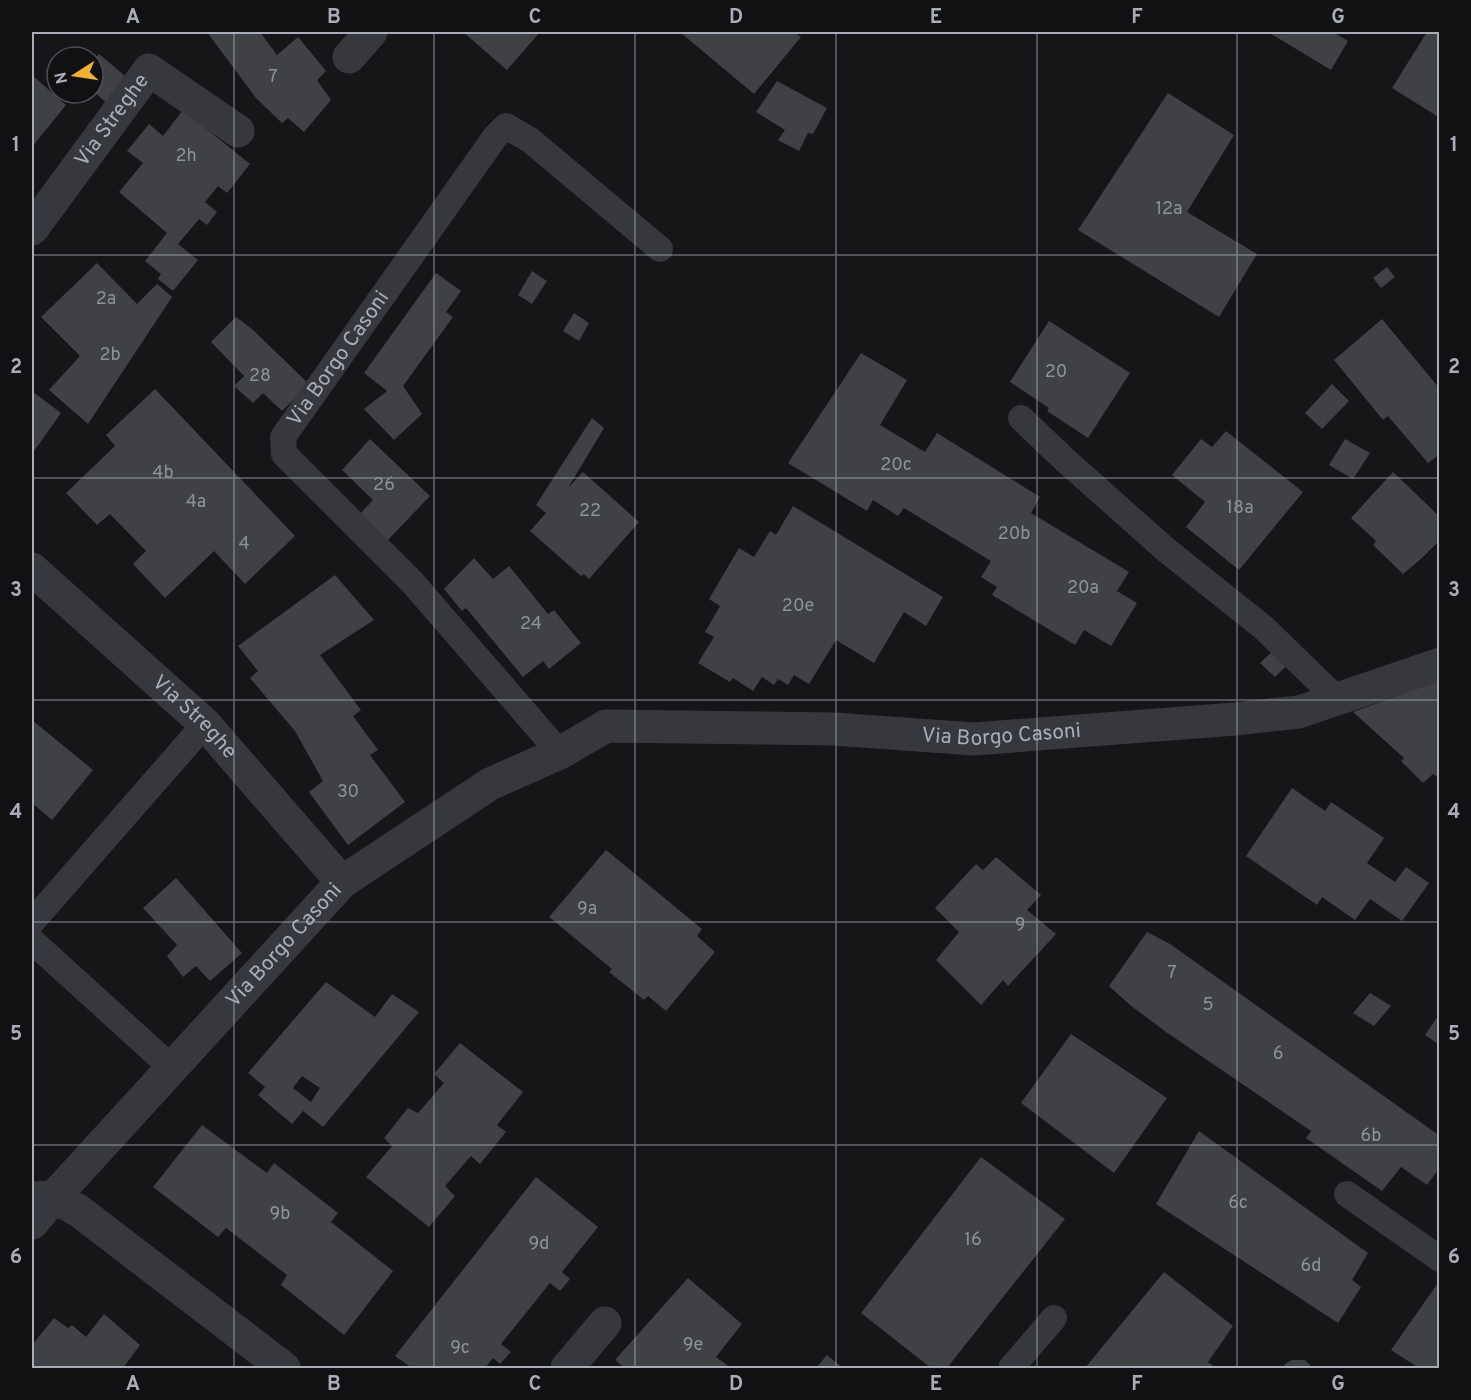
<svg xmlns="http://www.w3.org/2000/svg" width="1471" height="1400" font-family="Overpass,sans-serif">
<style>
.building{fill:#404145;fill-rule:evenodd}
.lines{fill:none;stroke-linecap:round;stroke-linejoin:round}
.service{stroke:#37383d;stroke-width:26}
.minor{stroke:#37383d;stroke-width:33}
.grid{fill:none;stroke:#a8adb8;stroke-width:1.5;stroke-opacity:0.55}
.labels{text-anchor:middle;dominant-baseline:central;stroke-width:5;stroke-linejoin:round;paint-order:stroke}
.number-label{font-size:18px;fill:#8e929b}
.street-label{font-size:21px;fill:#a8adb8;stroke:#111113}
.neatline{fill:none;stroke:#a8adb8;stroke-width:2}
.grid-label{font-size:20px;text-anchor:middle;font-weight:bold;fill:#a8adb8}
</style>
<rect width="100%" height="100%" fill="#161618"/>
<!-- building -->
<path class="building" d="M207,32H260L277,55L298,37L326,71L317,80L331,100L304,132L288,118L282,123L256,98Z
M463,32H540L507,70Z
M682,32H794L801,37L754,94L681,33Z
M1268,32H1333L1348,41L1331,70Z
M1427,32H1433L1440,35V118L1392,88Z
M99,54L131,81L110,106L93,91V61Z
M32,75L66,105L32,147Z
M777,81L827,108L813,134L808,133L799,151L778,140L785,130L756,112Z
M1168,93L1234,135L1187,212L1257,254L1219,317L1078,230Z
M183,110L250,164L227,193L218,186L205,202L217,212L207,225L199,219L178,244L198,260L173,291L158,279L161,274L145,261L167,233L119,192L143,163L127,151L149,124L163,136Z
M97,263L137,304L157,284L172,297L88,424L49,390L80,356L41,317Z
M1387,267L1395,277L1381,288L1373,278Z
M532,271L547,281L532,304L518,295Z
M436,273L461,291L446,312L453,317L403,386L422,414L394,440L364,409L387,391L364,373Z
M574,313L589,323L579,341L563,331Z
M236,317L252,329L309,384L282,411L263,393L253,403L234,386L244,376L211,342Z
M1382,319L1440,389V454L1428,463L1388,416L1383,420L1334,360Z
M1049,321L1130,373L1088,438L1047,411L1049,408L1010,382Z
M861,353L907,380L880,425L925,452L937,433L1040,497L1031,513L1129,572L1117,591L1137,603L1111,646L1084,630L1075,645L992,595L997,587L981,577L991,561L904,508L898,516L873,500L867,511L788,463Z
M1332,384L1349,401L1322,429L1305,413Z
M155,389L295,536L245,584L214,551L165,598L133,564L146,551L110,514L97,525L66,493L115,446L106,435Z
M32,391L61,413L32,454Z
M592,418L604,428L568,488L583,472L639,522L589,579L584,574L581,576L530,531L546,513L536,505Z
M1226,431L1303,492L1239,570L1186,527L1205,502L1172,475L1201,439L1212,447Z
M370,439L430,496L387,541L359,515L373,500L342,470Z
M1345,439L1370,453L1353,479L1329,465Z
M1393,472L1440,517V540L1422,558L1403,574L1373,545L1376,541L1351,518Z
M793,506L943,597L926,626L904,612L874,663L836,640L809,684L794,675L788,685L778,679L774,685L762,677L753,691L733,678L730,682L698,663L714,637L705,632L720,606L709,599L739,548L754,557L770,531L776,535Z
M474,558L493,579L509,566L548,614L554,610L581,643L549,669L543,661L523,677L466,608L462,611L444,589Z
M335,575L374,620L320,655L361,710L353,716L378,750L370,755L405,802L348,845L309,792L323,781L295,731L250,678L258,671L238,646Z
M1275,649L1290,662L1275,677L1260,663Z
M1440,680V779L1433,774L1423,783L1401,761L1404,758L1353,712Z
M32,720L93,770L52,820L32,803Z
M1292,788L1325,811L1331,802L1384,838L1367,863L1395,882L1406,867L1429,883L1402,921L1370,899L1355,920L1322,897L1317,905L1246,856Z
M606,850L702,929L697,936L715,952L666,1011L648,996L644,1000L609,972L612,969L549,917Z
M996,857L1041,895L1027,910L1056,934L1008,986L1003,980L981,1005L936,960L959,932L935,908L976,864L983,870Z
M176,878L242,953L210,981L196,966L183,977L167,956L177,945L143,908Z
M1147,932L1170,944L1440,1136V1167L1427,1185L1401,1167L1382,1191L1306,1138L1311,1131L1166,1032L1130,1005L1109,986Z
M326,982L375,1017L392,994L419,1012L323,1127L303,1111L292,1124L258,1095L265,1087L248,1073ZM302,1076L320,1088L311,1102L293,1088Z
M1370,993L1391,1006L1374,1026L1353,1013Z
M1440,1013V1045L1425,1035Z
M1071,1034L1167,1098L1114,1173L1021,1103Z
M460,1043L523,1092L497,1125L506,1132L480,1164L471,1156L445,1186L455,1196L429,1227L366,1177L392,1146L384,1138L408,1108L418,1113L444,1083L434,1074Z
M202,1125L267,1173L274,1163L338,1213L331,1222L393,1271L344,1335L281,1285L287,1275L226,1228L218,1237L153,1187Z
M1199,1131L1368,1253L1352,1280L1361,1287L1338,1323L1156,1204Z
M981,1157L1065,1219L947,1368H931L861,1313Z
M536,1177L598,1227L562,1272L570,1279L560,1291L550,1283L501,1344L511,1352L500,1364L493,1358L485,1368H412L395,1356Z
M1164,1272L1233,1326L1208,1362L1216,1368H1085Z
M688,1278L742,1324L716,1357L731,1368H625L615,1360Z
M1440,1280V1368H1419L1391,1350Z
M104,1314L140,1345L123,1368H32V1345L54,1318L68,1328L72,1325L86,1337Z
M827,1355L843,1368H816Z
M1292,1360H1305L1313,1368H1282L1285,1364Z"/>
<g class="lines">
<!-- service -->
<g class="service">
<path d="M1021,418L1065,460L1165,549L1264,628L1337,699"/>
<path id="s1" d="M560,753L412,582L284,454L283,437L495,137L506,126L530,140L660,249"/>
<path d="M32,922L205,724"/>
<path d="M32,941L172,1068"/>
<path d="M1347,1194L1440,1259"/>
<path d="M1011,1368L1054,1318"/>
</g>
<!-- minor -->
<g class="minor">
<path d="M349,57L371,32"/>
<path id="s2" d="M32,229L149,70L238,131"/>
<path id="s3" d="M32,569L205,724L342,882"/>
<path d="M33,1198L54,1197L79,1211L284,1368"/>
<path id="s4" d="M32,1223L54,1197L342,882L490,784L560,753L606,726L834,729L974,739L1235,719L1299,712L1440,664"/>
<path d="M567,1368L605,1323"/>
</g>
</g>
<!-- grid -->
<path class="grid" d="M234,32V1368M434,32V1368M635,32V1368M836,32V1368M1037,32V1368M1237,32V1368M32,255H1440M32,478H1440M32,700H1440M32,922H1440M32,1145H1440"/>
<g class="labels">
<!-- number labels -->
<g class="number-label">
<text x="273" y="77">7</text>
<text x="186" y="156">2h</text>
<text x="1169" y="209">12a</text>
<text x="106" y="299">2a</text>
<text x="110" y="355">2b</text>
<text x="1056" y="372">20</text>
<text x="260" y="376">28</text>
<text x="896" y="465">20c</text>
<text x="163" y="473">4b</text>
<text x="384" y="485">26</text>
<text x="196" y="502">4a</text>
<text x="1240" y="508">18a</text>
<text x="590" y="511">22</text>
<text x="1014" y="534">20b</text>
<text x="244" y="544">4</text>
<text x="1083" y="588">20a</text>
<text x="798" y="606">20e</text>
<text x="531" y="624">24</text>
<text x="348" y="792">30</text>
<text x="587" y="909">9a</text>
<text x="1020" y="925">9</text>
<text x="1172" y="973">7</text>
<text x="1208" y="1005">5</text>
<text x="1278" y="1054">6</text>
<text x="1371" y="1136">6b</text>
<text x="1238" y="1203">6c</text>
<text x="280" y="1214">9b</text>
<text x="973" y="1240">16</text>
<text x="539" y="1244">9d</text>
<text x="1311" y="1266">6d</text>
<text x="693" y="1345">9e</text>
<text x="460" y="1348">9c</text>
</g>
<!-- street labels -->
<g class="street-label">
<text stroke="none"><textPath href="#s2" startOffset="135">Via Streghe</textPath></text>
<text stroke="none"><textPath href="#s1" startOffset="520">Via Borgo Casoni</textPath></text>
<text stroke="none"><textPath href="#s3" startOffset="220">Via Streghe</textPath></text>
<text stroke="none"><textPath href="#s4" startOffset="1164">Via Borgo Casoni</textPath></text>
<text stroke="none"><textPath href="#s4" startOffset="375">Via Borgo Casoni</textPath></text>
</g>
</g>
<!-- border -->
<rect width="1471" height="1400" fill="none" stroke="#111113" stroke-width="66"/>
<!-- north arrow -->
<g transform="translate(75 75) rotate(258)"><circle r="28" fill="#111113" stroke="#4d4f55" stroke-width="1.5"/>
<path d="M0-4.5L10 22L0 15L-10 22Z" fill="#f2b134"/>
<text y="-9" font-size="16" font-weight="bold" text-anchor="middle" fill="#a8adb8">N</text>
</g>
<rect x="33" y="33" width="1405" height="1334" class="neatline"/>
<g class="grid-label">
<text x="133" y="23">A</text>
<text x="334" y="23">B</text>
<text x="535" y="23">C</text>
<text x="736" y="23">D</text>
<text x="936" y="23">E</text>
<text x="1137" y="23">F</text>
<text x="1338" y="23">G</text>
<text x="16" y="151">1</text>
<text x="1454" y="151">1</text>
<text x="16" y="373">2</text>
<text x="1454" y="373">2</text>
<text x="16" y="596">3</text>
<text x="1454" y="596">3</text>
<text x="16" y="818">4</text>
<text x="1454" y="818">4</text>
<text x="16" y="1040">5</text>
<text x="1454" y="1040">5</text>
<text x="16" y="1263">6</text>
<text x="1454" y="1263">6</text>
<text x="133" y="1390">A</text>
<text x="334" y="1390">B</text>
<text x="535" y="1390">C</text>
<text x="736" y="1390">D</text>
<text x="936" y="1390">E</text>
<text x="1137" y="1390">F</text>
<text x="1338" y="1390">G</text>
</g>
</svg>
